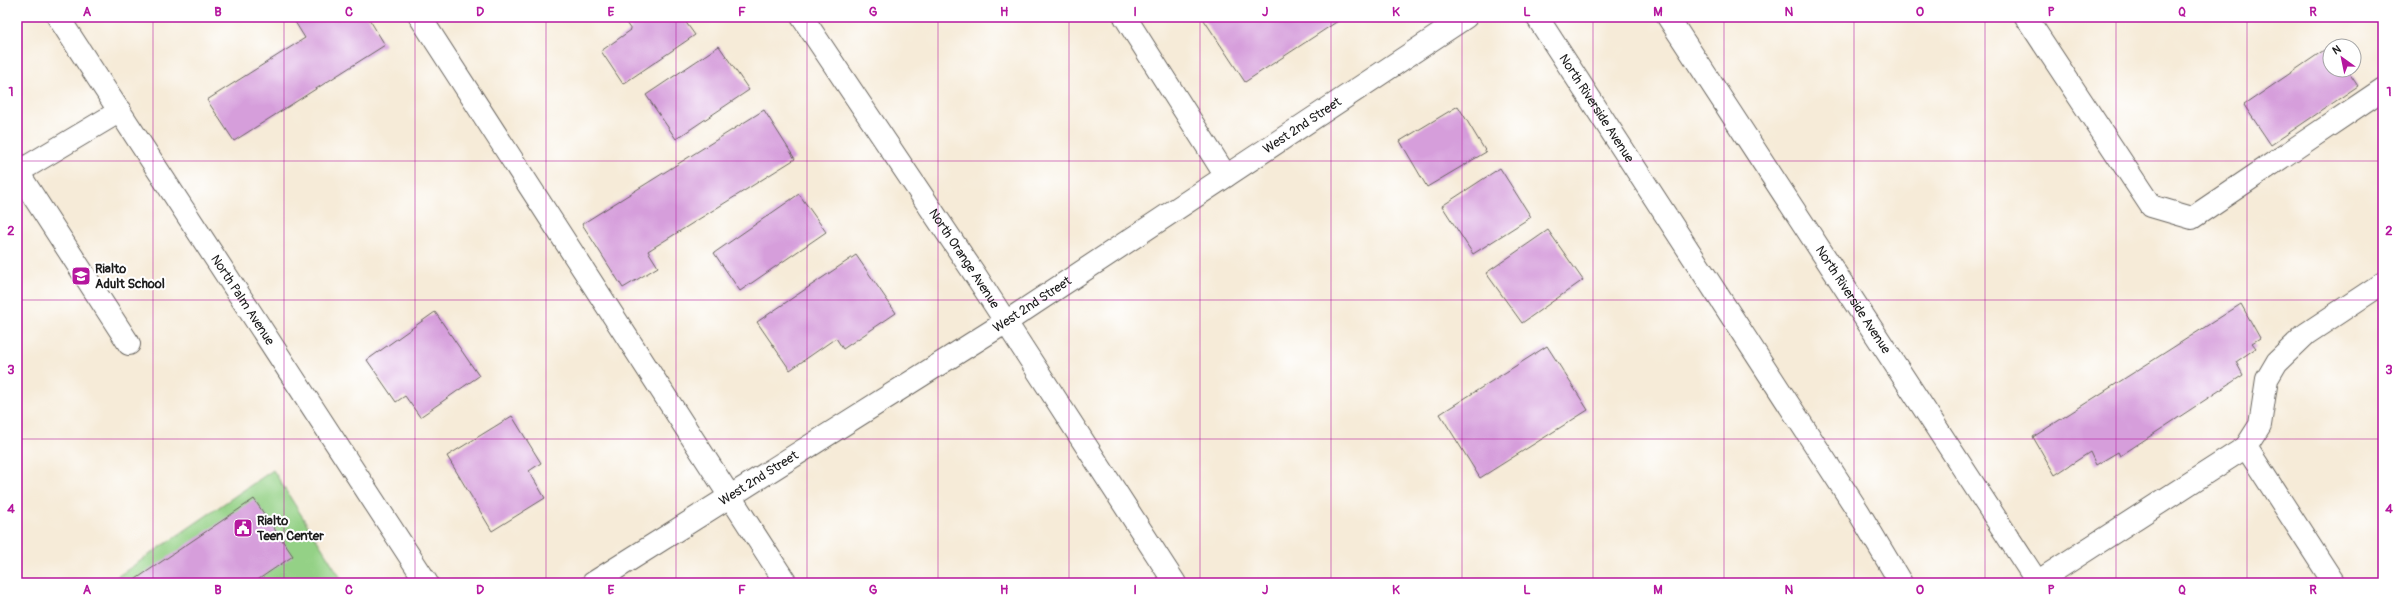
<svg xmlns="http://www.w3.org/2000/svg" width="2400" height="600" font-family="Pangolin,sans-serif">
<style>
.green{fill:#94d186;stroke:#587651}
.building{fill:#d69edb}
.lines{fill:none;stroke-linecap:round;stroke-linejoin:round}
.minor-casing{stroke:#68645e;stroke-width:24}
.major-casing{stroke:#68645e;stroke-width:24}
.minor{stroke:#fff;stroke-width:22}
.major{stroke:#fff;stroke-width:22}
.grid{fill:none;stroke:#b5179e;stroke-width:1;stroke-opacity:0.55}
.labels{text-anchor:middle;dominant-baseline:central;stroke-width:4;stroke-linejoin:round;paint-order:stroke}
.street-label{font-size:13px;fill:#1c1c1c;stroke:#fff}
.poi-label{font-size:13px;font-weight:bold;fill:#1c1c1c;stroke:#fff;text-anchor:start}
.neatline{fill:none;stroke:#b5179e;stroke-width:1.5}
.grid-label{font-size:13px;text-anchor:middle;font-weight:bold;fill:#b5179e}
</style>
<rect width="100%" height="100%" fill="#fff"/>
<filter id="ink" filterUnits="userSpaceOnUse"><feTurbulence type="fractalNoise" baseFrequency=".025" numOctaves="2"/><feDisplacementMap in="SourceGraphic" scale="8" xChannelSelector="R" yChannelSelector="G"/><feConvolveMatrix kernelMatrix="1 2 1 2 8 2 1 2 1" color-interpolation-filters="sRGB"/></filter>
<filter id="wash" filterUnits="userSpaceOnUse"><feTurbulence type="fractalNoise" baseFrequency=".012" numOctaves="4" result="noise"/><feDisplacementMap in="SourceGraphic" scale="16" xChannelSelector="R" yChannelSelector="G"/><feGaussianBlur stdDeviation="0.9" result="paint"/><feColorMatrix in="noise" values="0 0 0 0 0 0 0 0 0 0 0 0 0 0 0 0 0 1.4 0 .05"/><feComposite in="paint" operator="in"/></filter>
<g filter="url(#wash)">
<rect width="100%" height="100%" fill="#f6ebd8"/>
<!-- green -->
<path class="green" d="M273,470L344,583H108Z"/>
<g id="blocks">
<!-- building -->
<path class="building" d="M292,17H368L385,45L234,141L207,100L305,38Z
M622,17H682L695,35L623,84L601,51L631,30Z
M1202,17H1344L1245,82Z
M719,46L749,90L676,139L646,95Z
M2330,46V70H2347L2358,86L2271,145L2244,105Z
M1458,106L1486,152L1427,187L1400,141Z
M764,110L795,159L648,251L658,267L623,288L582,224Z
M1500,168L1531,217L1473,254L1442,206Z
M799,194L826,232L740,291L714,253Z
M1548,230L1583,280L1522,323L1486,273Z
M856,255L896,313L843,349L836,338L790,370L757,322Z
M2241,304L2260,338L2252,343L2256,348L2236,362L2243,375L2120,456L2118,452L2096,465L2090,452L2055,475L2033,437Z
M435,312L479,376L420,417L405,396L396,402L367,360Z
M1547,346L1588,410L1480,478L1440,414Z
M512,416L541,463L529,471L545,498L492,531L447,456Z
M254,499L293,556L253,583H130Z"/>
</g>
</g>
<g filter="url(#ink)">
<use href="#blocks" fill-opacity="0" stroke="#68645e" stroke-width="1"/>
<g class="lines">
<!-- minor casing -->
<g class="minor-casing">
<g id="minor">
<path id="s1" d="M58,17L427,583"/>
<path d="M420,17L786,583"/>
<path id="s2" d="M802,17L976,276L1175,583"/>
<path d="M1125,17L1226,176"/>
<path d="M2026,17L2151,206L2192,218L2383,89"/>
<path d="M17,171L129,344"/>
<path d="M18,172L120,111"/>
<path d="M2246,447L2334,583"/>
<path d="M2037,582L2246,447L2260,425L2267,379L2277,362L2306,334L2383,283"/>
<path id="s3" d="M593,583L1006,322L1466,17"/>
</g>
</g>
<!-- major casing -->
<g class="major-casing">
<g id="major">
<path id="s4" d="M1537,17L1858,511L1901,583"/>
<path id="s5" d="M1668,17L2038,583"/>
</g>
</g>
<!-- minor -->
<use href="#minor" class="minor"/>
<!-- major -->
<use href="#major" class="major"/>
</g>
</g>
<!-- grid -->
<path class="grid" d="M153,17V583M284,17V583M415,17V583M546,17V583M676,17V583M807,17V583M938,17V583M1069,17V583M1200,17V583M1331,17V583M1462,17V583M1593,17V583M1724,17V583M1854,17V583M1985,17V583M2116,17V583M2247,17V583M17,161H2383M17,300H2383M17,439H2383"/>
<!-- icons -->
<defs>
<g id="school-square" transform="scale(1)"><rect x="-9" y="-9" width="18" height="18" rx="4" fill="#b5179e" stroke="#fff"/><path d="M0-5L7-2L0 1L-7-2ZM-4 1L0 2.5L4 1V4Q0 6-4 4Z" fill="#fff"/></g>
<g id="civic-square" transform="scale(1)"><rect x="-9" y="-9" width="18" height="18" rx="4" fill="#b5179e" stroke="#fff"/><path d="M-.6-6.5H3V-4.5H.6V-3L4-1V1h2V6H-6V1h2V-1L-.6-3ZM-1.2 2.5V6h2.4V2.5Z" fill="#fff"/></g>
</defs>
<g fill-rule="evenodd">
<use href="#school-square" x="81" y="276"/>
<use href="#civic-square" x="243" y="528"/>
</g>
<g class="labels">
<!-- street labels -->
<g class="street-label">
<text stroke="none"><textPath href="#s4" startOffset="109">North Riverside Avenue</textPath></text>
<text stroke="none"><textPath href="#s3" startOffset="844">West 2nd Street</textPath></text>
<text stroke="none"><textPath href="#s2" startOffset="291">North Orange Avenue</textPath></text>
<text stroke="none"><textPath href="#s1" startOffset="338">North Palm Avenue</textPath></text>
<text stroke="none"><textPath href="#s5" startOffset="338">North Riverside Avenue</textPath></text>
<text stroke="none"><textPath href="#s3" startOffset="520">West 2nd Street</textPath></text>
<text stroke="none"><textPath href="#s3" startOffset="196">West 2nd Street</textPath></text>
</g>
<!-- poi labels -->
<g class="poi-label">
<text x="95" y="269">Rialto<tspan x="95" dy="15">Adult School</tspan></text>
<text x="257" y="521">Rialto<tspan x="257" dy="15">Teen Center</tspan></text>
</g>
</g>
<!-- margin -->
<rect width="2400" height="600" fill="none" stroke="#fff" stroke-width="44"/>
<!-- north arrow -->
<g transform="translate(2342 58) rotate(327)"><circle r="19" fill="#ffffff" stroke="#a4a4a4"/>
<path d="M0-3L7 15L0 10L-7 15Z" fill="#b5179e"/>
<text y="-6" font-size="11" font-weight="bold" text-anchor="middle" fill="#1c1c1c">N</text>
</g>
<rect x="22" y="22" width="2356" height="556" class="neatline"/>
<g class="grid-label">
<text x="87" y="16">A</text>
<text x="218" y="16">B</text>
<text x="349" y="16">C</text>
<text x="480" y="16">D</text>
<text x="611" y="16">E</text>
<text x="742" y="16">F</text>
<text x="873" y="16">G</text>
<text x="1004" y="16">H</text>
<text x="1135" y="16">I</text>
<text x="1265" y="16">J</text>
<text x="1396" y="16">K</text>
<text x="1527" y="16">L</text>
<text x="1658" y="16">M</text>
<text x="1789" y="16">N</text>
<text x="1920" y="16">O</text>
<text x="2051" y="16">P</text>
<text x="2182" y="16">Q</text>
<text x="2313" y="16">R</text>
<text x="11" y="96">1</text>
<text x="2389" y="96">1</text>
<text x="11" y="235">2</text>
<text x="2389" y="235">2</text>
<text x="11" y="374">3</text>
<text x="2389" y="374">3</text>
<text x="11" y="513">4</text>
<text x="2389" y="513">4</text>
<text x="87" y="594">A</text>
<text x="218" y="594">B</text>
<text x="349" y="594">C</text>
<text x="480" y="594">D</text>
<text x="611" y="594">E</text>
<text x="742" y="594">F</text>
<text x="873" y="594">G</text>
<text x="1004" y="594">H</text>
<text x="1135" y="594">I</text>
<text x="1265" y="594">J</text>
<text x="1396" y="594">K</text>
<text x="1527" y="594">L</text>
<text x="1658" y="594">M</text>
<text x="1789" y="594">N</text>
<text x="1920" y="594">O</text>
<text x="2051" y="594">P</text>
<text x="2182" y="594">Q</text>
<text x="2313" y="594">R</text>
</g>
</svg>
